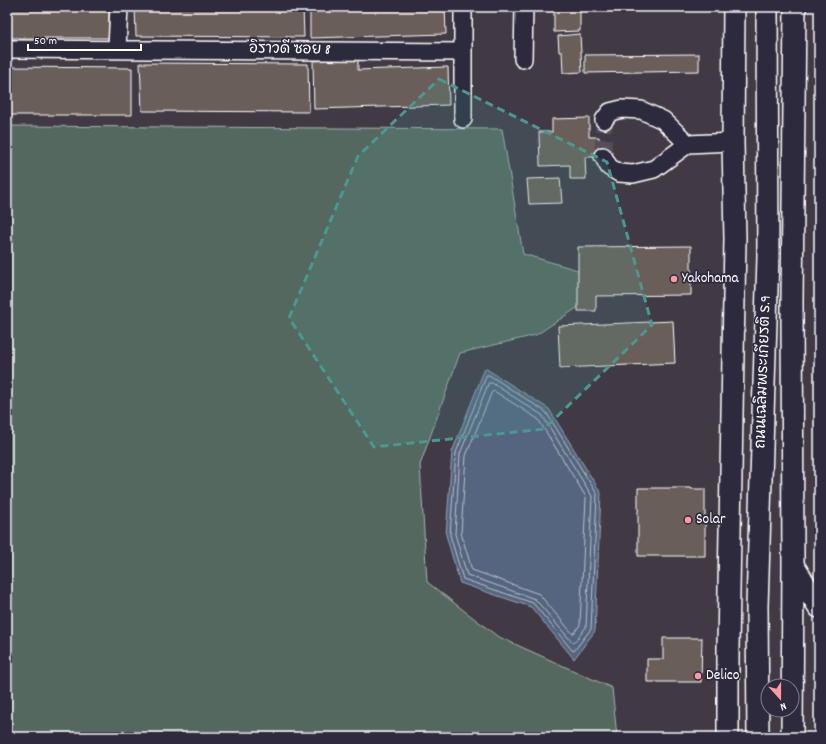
<svg xmlns="http://www.w3.org/2000/svg" width="826" height="744" font-family="Dekko,'Playpen Sans Thai',sans-serif">
<style>
.green{fill:#546861;stroke:#aab4b0}
.water{fill:#54657f;stroke:#98a3b2}
.lines{fill:none;stroke-linecap:round;stroke-linejoin:round}
.shore{stroke:#bbc1cc;stroke-width:1}
.building{fill:#6a5e59;stroke:#fff}
.minor-tunnel{stroke:#544e58;stroke-width:17;stroke-dasharray:17 8;stroke-linecap:butt}
.minor-casing{stroke:#fff;stroke-width:20}
.major-casing{stroke:#fff;stroke-width:24}
.minor{stroke:#2f2a3d;stroke-width:17}
.major{stroke:#2f2a3d;stroke-width:21}
.marked{fill:#4b9892;fill-opacity:0.2;stroke:#4b9892;stroke-width:3;stroke-dasharray:8 5;stroke-linejoin:round}
.poi-dot{fill:#ff9aa2;stroke:#2f2a3d;stroke-width:1.5}
.labels{text-anchor:middle;dominant-baseline:central;stroke-width:3.5;stroke-linejoin:round;paint-order:stroke}
.street-label{font-size:15px;fill:#fff;stroke:#2f2a3d}
.poi-label{font-size:15px;fill:#fff;stroke:#2f2a3d;text-anchor:start}
</style>
<rect width="100%" height="100%" fill="#413a45"/>
<filter id="ink" filterUnits="userSpaceOnUse"><feTurbulence type="fractalNoise" baseFrequency=".025" numOctaves="2"/><feDisplacementMap in="SourceGraphic" scale="8" xChannelSelector="R" yChannelSelector="G"/><feConvolveMatrix kernelMatrix="1 2 1 2 8 2 1 2 1" color-interpolation-filters="sRGB"/></filter>
<g filter="url(#ink)">
<!-- green -->
<path class="green" d="M7,126L502,129L523,254L591,274L589,300L536,335L460,353L420,465L427,582L497,636L612,688L617,737H7Z"/>
<!-- water -->
<path class="water" d="M485,368L549,409L601,493L595,631L574,659L531,607L460,583L446,535L452,452Z"/>
<g class="lines">
<!-- shore -->
<path class="shore" d="M487,375H489L546,412L597,494L591,629L574,651L572,650L533,603L463,579L450,535L456,453Z
M489,383H492L542,415L592,496L586,627L574,643L572,642L535,599L467,575L455,534L460,454Z
M492,392L494,391L538,419L586,497L580,625L574,633H572L539,594L472,570L461,533L466,456Z"/>
</g>
<!-- building -->
<path class="building" d="M7,7H109V38H7Z
M135,7H303L304,37L136,36Z
M310,7H445L446,34L310,38Z
M554,7H580V31L554,32Z
M580,34L582,72L563,73L562,52H559L558,36Z
M699,54V71L585,73V55Z
M358,59V70L448,67L449,105L314,109L313,61Z
M140,63L308,64L309,112L142,111Z
M7,67L132,68V115H7Z
M589,118V137H599L600,157H585L586,179H570V165L540,166L539,132H552V119Z
M560,178L562,203L529,204L527,179Z
M691,246V295L596,296V311H578V247Z
M673,321L675,363L560,368L558,326Z
M638,488H691V489H705V556H638Z
M663,638H702L701,682H647V659H663Z"/>
<g class="lines">
<!-- minor-tunnel -->
<path class="minor-tunnel" d="M603,156L604,120"/>
<!-- minor casing -->
<g class="minor-casing">
<path id="minor" d="M463,7V119
M117,48L119,7
M7,49L463,52
M523,59L524,7
M604,120L610,112L622,109L641,110L663,120L688,144
M603,156L609,167L619,173L633,174L654,169L688,144L733,142"/>
</g>
<!-- major casing -->
<g class="major-casing">
<path id="major" d="M793,565L819,607
M728,737V648L735,239L733,142L734,7
M758,737L757,606L768,257L767,7
M792,737L793,565L792,302L795,7"/>
</g>
<!-- minor -->
<use href="#minor" class="minor"/>
<!-- major -->
<use href="#major" class="major"/>
</g>
</g>
<!-- marked area -->
<path class="marked" d="M439,79L607,162L652,325L544,429L374,447L289,318L358,156Z"/>
<!-- markers -->
<g class="poi-dot">
<circle cx="674" cy="279" r="4"/>
<circle cx="688" cy="520" r="4"/>
<circle cx="698" cy="676" r="4"/>
</g>
<g class="labels">
<!-- street labels -->
<g class="street-label">
<text transform="translate(290 50) rotate(1)">อิราวดี ซอย 8</text>
<text transform="translate(764 372) rotate(-88)">ถนนเฉลิมพระเกียรติ ร.9</text>
</g>
<!-- poi labels -->
<g class="poi-label">
<text x="682" y="279">Yakohama</text>
<text x="696" y="520">Solar</text>
<text x="706" y="676">Delico</text>
</g>
</g>
<!-- margin -->
<rect width="826" height="744" fill="none" stroke="#2f2a3d" stroke-width="24"/>
<rect x="12" y="12" width="802" height="720" fill="none" stroke="#fff" stroke-width="1.5" filter="url(#ink)"/>
<!-- north arrow -->
<g transform="translate(780 698) rotate(159)"><circle r="19" fill="#2f2a3d" stroke="#827f8b"/>
<path d="M0-3L7 15L0 10L-7 15Z" fill="#ff9aa2"/>
<text y="-6" font-size="11" font-weight="bold" text-anchor="middle" fill="#ffffff">N</text>
</g>
<!-- scale -->
<path d="M28 44v6h113v-6" fill="none" stroke="#ffffff" stroke-width="2"/>
<text x="34" y="44" font-size="12" fill="#ffffff" stroke="#2f2a3d" stroke-width="3" paint-order="stroke">50 m</text>
</svg>
